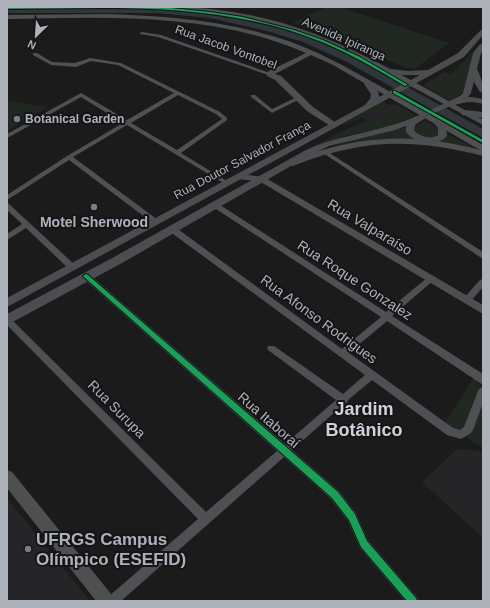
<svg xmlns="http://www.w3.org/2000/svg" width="490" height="608" font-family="Arial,sans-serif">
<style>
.built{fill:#252527}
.green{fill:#212822}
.water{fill:#2f363c}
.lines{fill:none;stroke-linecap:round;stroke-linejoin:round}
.street{fill:#4f5054;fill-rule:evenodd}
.secondary{fill:#4e4f51;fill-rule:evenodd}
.primary{fill:#4c4d50;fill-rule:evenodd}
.cycleway-casing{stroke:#151517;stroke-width:2}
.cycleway{fill:#1a9f57;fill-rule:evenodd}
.poi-dot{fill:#7a7d82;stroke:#151517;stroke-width:1.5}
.labels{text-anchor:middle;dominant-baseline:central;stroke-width:4;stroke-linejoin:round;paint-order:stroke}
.far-street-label{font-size:12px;fill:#adb2ba;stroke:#151517}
.far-poi-label{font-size:12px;font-weight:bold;fill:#adb2ba;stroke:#151517;text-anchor:start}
.poi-label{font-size:14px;font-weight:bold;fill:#adb2ba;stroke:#151517}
.street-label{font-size:14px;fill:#adb2ba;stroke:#151517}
.near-poi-label{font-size:17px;font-weight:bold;fill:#adb2ba;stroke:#151517;text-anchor:start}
.district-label{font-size:18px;font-weight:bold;fill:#ced1d7;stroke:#151517}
</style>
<rect width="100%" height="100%" fill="#1b1b1b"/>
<!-- built -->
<path class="built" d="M444,72L451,74L431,88L453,100L451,101L424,86V85Z
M396,104L417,116L413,117L399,109L370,122L361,117L390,105Z
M457,449L483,451V538L422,482Z
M7,498L90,601H7Z"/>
<!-- green -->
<path class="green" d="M326,7H339L449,43L416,68H406L341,39L293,23Z
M473,52L463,92L453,100L431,88L450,75Z
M7,101L47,107L7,131Z
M382,101L390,105L340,127Z
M399,109L413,117L389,127L345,136L306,150L341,132L367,120L370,122Z
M426,121L440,130L438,137L427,139L413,132V128Z
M406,127L407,132L433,142L444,139L447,134L480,150L375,140L309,156L350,140Z
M474,377L481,386L474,399L483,406V448L445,423Z"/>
<!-- water -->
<path class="water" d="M107,8C175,9 243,15 309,38C338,49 366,64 393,79C423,96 453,112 483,129V138L345,61L303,42L267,31L210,18L156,13H7V9Z"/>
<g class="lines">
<!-- street -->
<path class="street" d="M142,32L161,35L273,74L268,75L158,37L140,34V33Z
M33,53H37L52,62L75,63L90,58L121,63L220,112L227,118V120L181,153L230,183L229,184H225L127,125L73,157L158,220L159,222L158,224H154L69,160L7,200V195L67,156L123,123L81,97L9,137L7,138V134L81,93L127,120L174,93L118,65L91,61L76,67L51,65L33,55ZM178,95L216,114L222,119L177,150L131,123Z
M251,95H255L272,109L297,97L302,98L272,113L251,97Z
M325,150L483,252V259L323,153L322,152Z
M213,203H217L386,312L428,277L431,276L435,279L392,316L483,374V385L387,321L349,353L453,428L460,430L464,427L478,391L480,388L483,387V403L473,430L471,433L461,439L447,435L372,380L348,400L347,403L344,404L292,450L339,491L356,513L368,540L417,597L419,601H405L360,548L348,521L331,499L284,457L121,601H106L108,597L198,519L7,325V317L10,318L206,512L277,451L83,278L82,276L83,274H89L285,444L336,400L268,350L267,348L268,346H274L343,394L365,375L169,231L168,229L169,227H175L342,349L381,317L213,207Z
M7,204H9L75,265L76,267L75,269H69L26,228L7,240V234L22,224L7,210Z
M483,279V287L470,302H464L463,300L464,298L480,280Z"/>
<!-- secondary -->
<path class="secondary" d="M169,7C218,7 269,16 315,34C374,57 428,90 483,120V125L375,67L310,36L276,25L243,18L172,9Z
M108,14C164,16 221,20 276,37C313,48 346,67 380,86C414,106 449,125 483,145V156C411,138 362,139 293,166H287L286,164L287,162C355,136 408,131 480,150L333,65L311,55L275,74L281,76L313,107L339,125L335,127H332L307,111L275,80L267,76V72L306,53C212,12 107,17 7,19V15Z
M473,66C480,69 483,85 483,92H480L473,80L470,68Z
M239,174L264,177L483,305V314L259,181L236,179L235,177L236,175Z
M7,470L12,472L112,595L114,601H96L7,488Z"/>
<!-- primary -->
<path class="primary" d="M483,29V35L464,57L7,307V298L365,105L370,99L371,94L364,84L365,82H371C375,87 379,91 379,97L420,75C410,75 388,76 381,70L382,68L408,71L428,70L458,53L481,30Z
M480,44H483V51L481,53L471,93L468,97H472L483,99V104C479,103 475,102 471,102C452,103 430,114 415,125L414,131C422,137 430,140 438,135V128L433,122L437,119C445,121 447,129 447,136C437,148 415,144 406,132V126L395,130L329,146L310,155L122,263L7,325V314L114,257L304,151C333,137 359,135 389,126C414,119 437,107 460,96L463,93L473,53Z
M465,110L483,112V118L462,115L461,113Z"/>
<!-- cycleway casing -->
<g class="cycleway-casing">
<path id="cycleway" d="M7,7H161L210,12L243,17L294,30L323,40L360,57L408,85L405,86C378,70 351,54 322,42C221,1 113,8 7,9Z
M393,91H395L483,140V143L393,93Z
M86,274L88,275L338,492L355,514L367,541L416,598L417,601H407L361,547L349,520L332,498L84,277L83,276L84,275Z"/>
</g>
<!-- cycleway -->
<use href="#cycleway" class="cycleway"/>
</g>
<!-- markers -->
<g class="poi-dot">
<circle cx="17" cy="119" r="4"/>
<circle cx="94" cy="207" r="4"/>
<circle cx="28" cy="549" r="4"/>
</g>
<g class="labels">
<!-- far-street labels -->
<g class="far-street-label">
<text transform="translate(344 39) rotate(24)">Avenida Ipiranga</text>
<text transform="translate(226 47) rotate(20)">Rua Jacob Vontobel</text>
<text transform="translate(242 160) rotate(-28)">Rua Doutor Salvador França</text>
</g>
<!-- far-poi labels -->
<g class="far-poi-label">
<text x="25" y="119">Botanical Garden</text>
</g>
<!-- poi labels -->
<g class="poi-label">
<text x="94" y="222">Motel Sherwood</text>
</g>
<!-- street labels -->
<g class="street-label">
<text transform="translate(370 227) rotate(31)">Rua Valparaíso</text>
<text transform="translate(355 280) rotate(33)">Rua Roque Gonzalez</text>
<text transform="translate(319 319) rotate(36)">Rua Afonso Rodrigues</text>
<text transform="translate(117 409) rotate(45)">Rua Surupa</text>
<text transform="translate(269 420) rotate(41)">Rua Itaboraí</text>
</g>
<!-- near-poi labels -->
<g class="near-poi-label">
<text x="36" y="539">UFRGS Campus<tspan x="36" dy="20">Olímpico (ESEFID)</tspan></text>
</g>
<!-- district labels -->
<g class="district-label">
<text x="364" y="409">Jardim<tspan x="364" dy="21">Botânico</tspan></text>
</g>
</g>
<!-- border -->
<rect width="490" height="608" fill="none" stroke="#adb2ba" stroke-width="16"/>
<!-- north arrow -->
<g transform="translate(36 36) rotate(205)" stroke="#151517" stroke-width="3" paint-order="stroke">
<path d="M0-3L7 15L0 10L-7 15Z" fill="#adb2ba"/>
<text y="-6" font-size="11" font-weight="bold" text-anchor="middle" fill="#adb2ba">N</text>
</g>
</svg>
